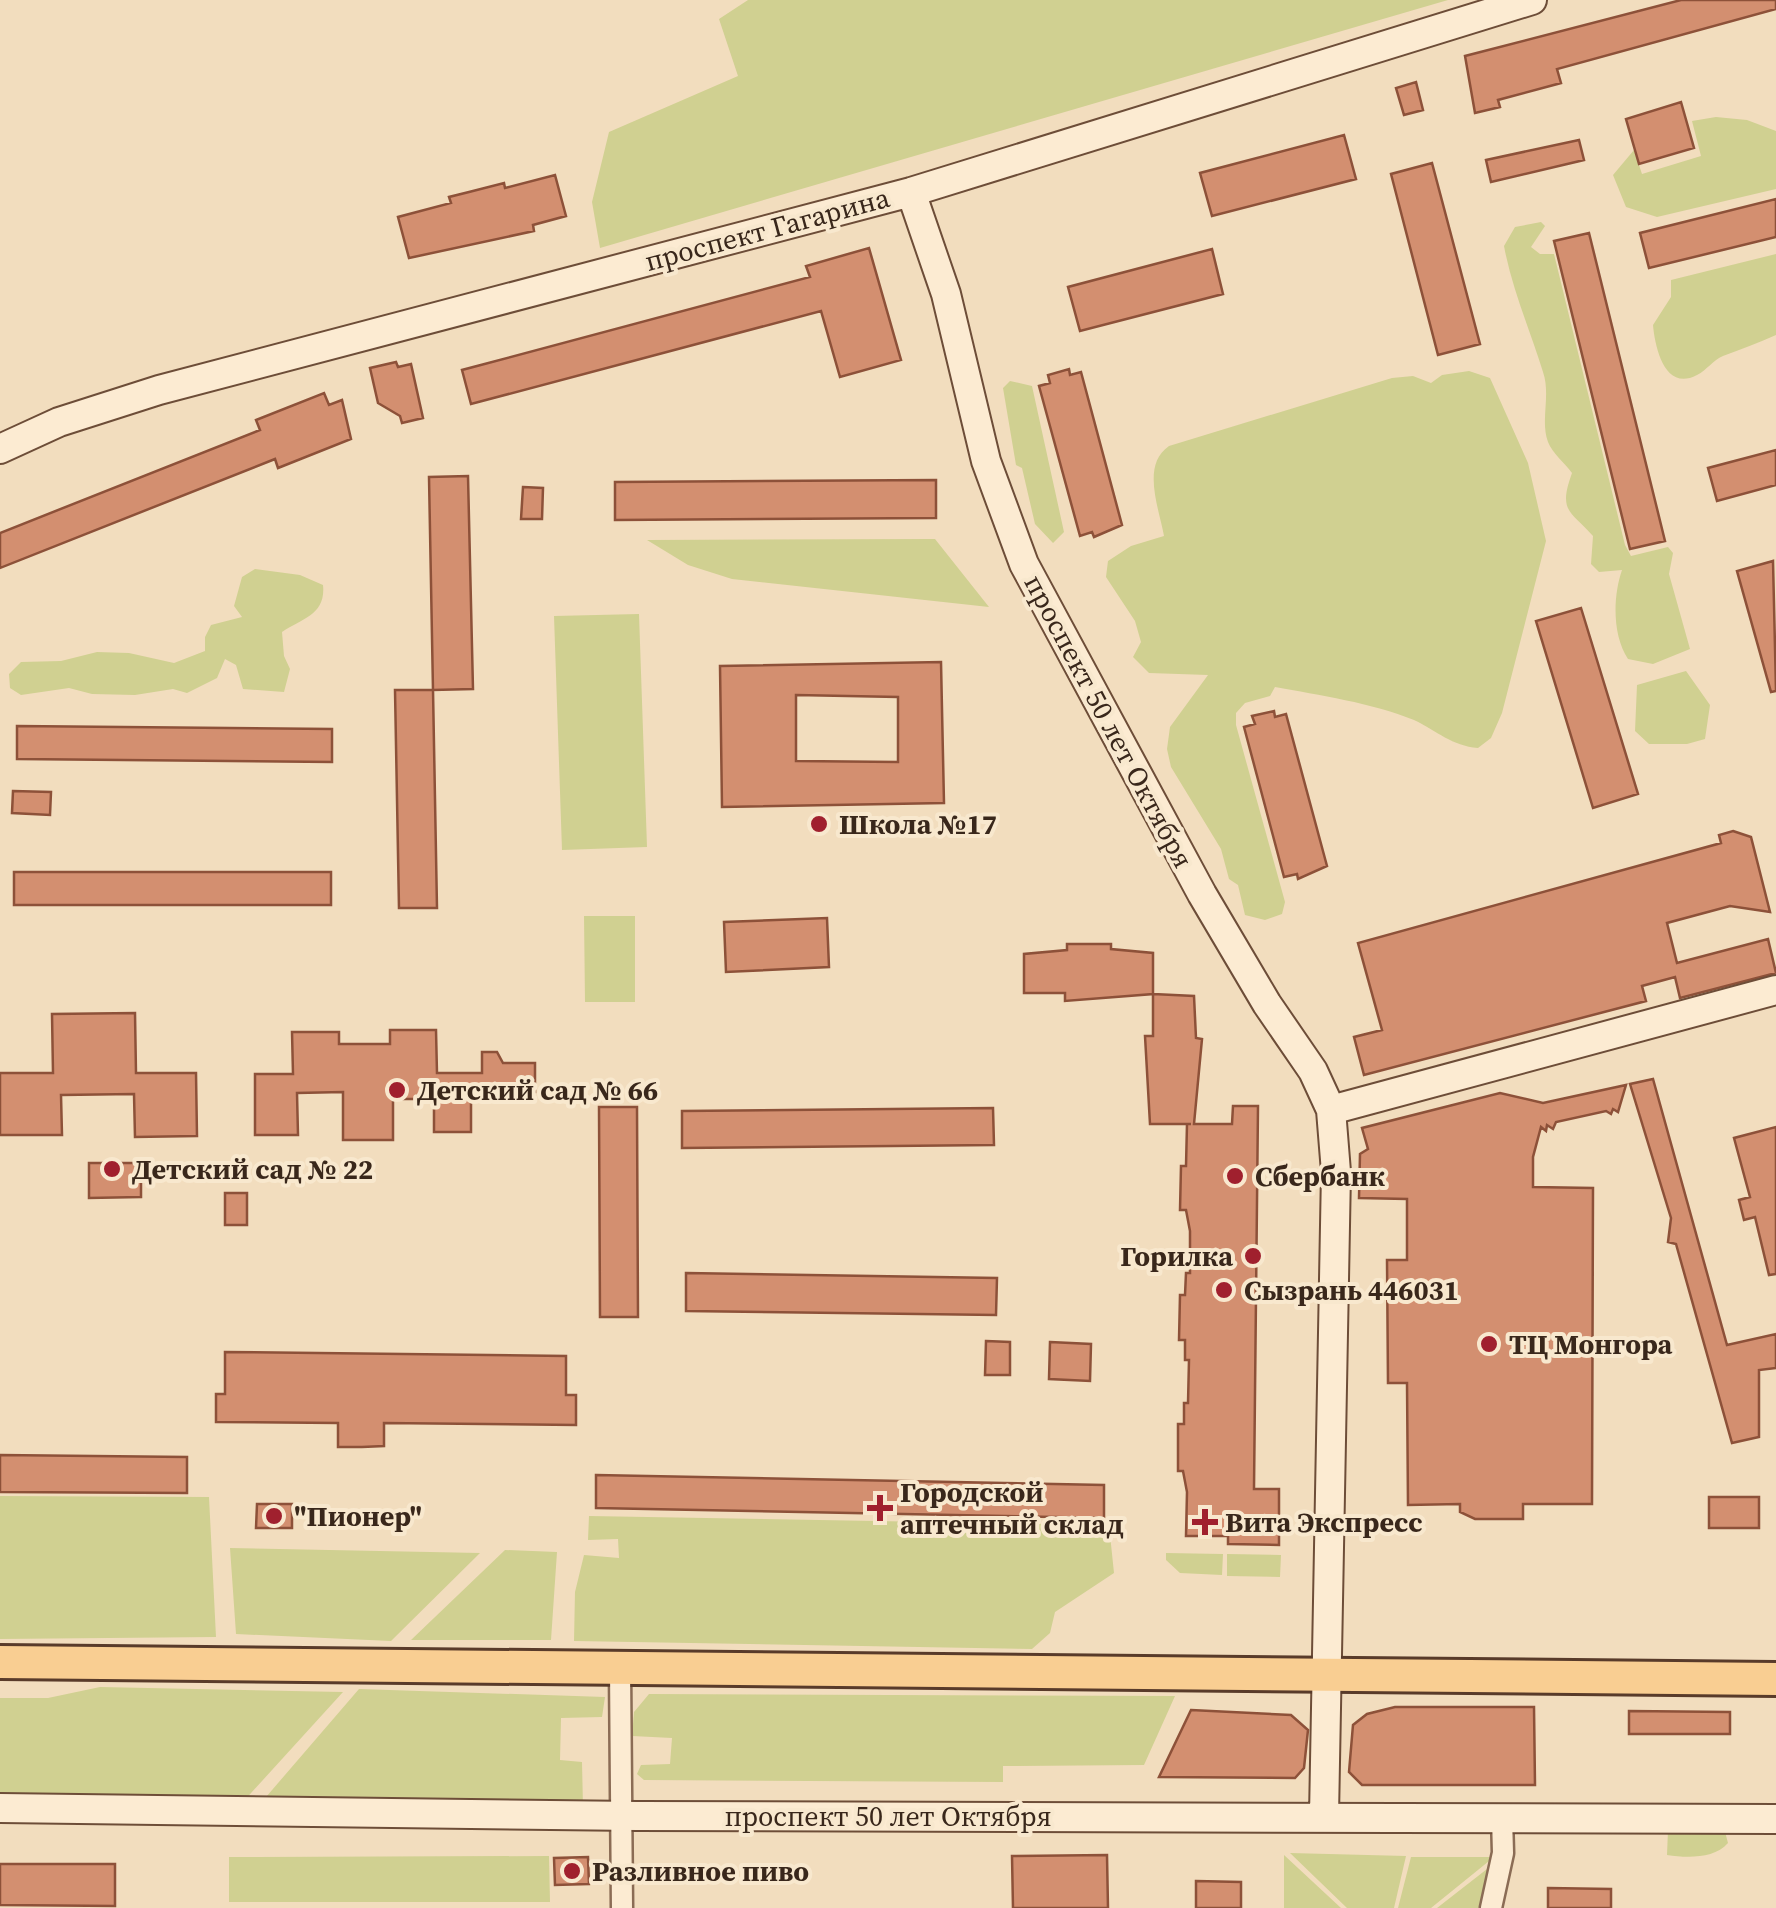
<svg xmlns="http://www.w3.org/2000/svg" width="1776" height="1908" font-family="'Source Serif 4',serif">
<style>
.green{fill:#d0d091}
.building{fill:#d38f70;stroke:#8d5139;stroke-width:2.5;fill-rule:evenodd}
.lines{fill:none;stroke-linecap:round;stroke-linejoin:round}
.street-casing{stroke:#8b6c55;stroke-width:25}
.secondary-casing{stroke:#6d4d38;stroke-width:32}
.primary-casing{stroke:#593b2a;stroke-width:38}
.street{stroke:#fcebd2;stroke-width:20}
.secondary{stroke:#fcebd2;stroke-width:28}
.primary{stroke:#f9ce92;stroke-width:32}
.poi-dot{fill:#a0202e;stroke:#f8e8ce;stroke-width:4}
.labels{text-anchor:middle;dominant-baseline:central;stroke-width:8;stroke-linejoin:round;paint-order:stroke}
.street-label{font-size:28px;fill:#39271b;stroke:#f8e8ce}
.poi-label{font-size:28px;font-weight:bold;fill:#39271b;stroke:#f8e8ce;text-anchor:start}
</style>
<rect width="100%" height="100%" fill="#f2ddbe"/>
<!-- green -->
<path class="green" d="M748,0H1448L600,248L592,202L609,132L738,76L719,19Z
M1716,117L1747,120L1776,131V189L1657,217L1626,207L1613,175L1634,150L1642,174L1701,156L1692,121Z
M1541,222L1545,226L1531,247L1540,254H1554L1625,545L1631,556L1668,547L1673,553L1669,574L1690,649L1653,664L1628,659C1612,635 1613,596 1622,570L1599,572L1591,564L1593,536C1570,510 1558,512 1572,473C1565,463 1552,453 1548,442C1540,421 1551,395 1543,372C1530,330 1512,289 1504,246L1515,227Z
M1776,254V335C1758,343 1741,349 1723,356C1713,360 1707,370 1697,375C1665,392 1655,348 1653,325L1671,297V280Z
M1469,371L1490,378L1528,463L1546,541L1502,713L1491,738L1478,748C1452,746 1437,731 1414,720C1372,703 1319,695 1275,687L1270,696L1245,703L1236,713V725L1285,902L1282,914L1265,920L1245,915L1238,885L1229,879L1221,849L1171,767L1167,749L1170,727L1208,675L1149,673L1133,657L1141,642L1135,621L1106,577L1108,561L1131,546L1164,536C1159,508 1141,465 1169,446L1392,378L1413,376L1431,383L1442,375Z
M1010,381L1032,386L1064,532L1053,543L1035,524L1022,468L1016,465L1003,388Z
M935,539L989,607L732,579L688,565L647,540Z
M255,569L300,575L323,585C326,614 304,618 282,632L284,656L290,669L284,692L243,689L236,665L225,659L217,678L187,693L173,689L135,695L92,694L69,688L21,695L10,688L9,674L21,662L61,661L97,652L129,653L174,663L205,651V637L211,625L242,617L234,606L242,577Z
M639,614L647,847L562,850L554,616Z
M1686,671L1710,705L1705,739L1687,744H1649L1635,731L1637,685Z
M584,916H635V1002H585Z
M0,1496L209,1497L216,1637L0,1639Z
M589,1516L1109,1525L1114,1573L1055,1612L1050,1633L1032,1649L574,1641L575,1592L584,1555L619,1558L618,1539L588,1540Z
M230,1548L480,1553L391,1641L236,1634Z
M505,1550L557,1552L551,1640H411Z
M1166,1553L1223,1554L1222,1575L1180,1573L1166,1560Z
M1227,1554L1281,1555L1280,1577L1227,1576Z
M100,1687L343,1692L242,1803L0,1801V1698H48Z
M359,1689L605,1697L602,1717L561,1718L560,1760L582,1762L583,1807L260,1804Z
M649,1694L1175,1696L1144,1765L1003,1766V1782L644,1780L637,1774L641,1765L670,1764L672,1738L632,1736L634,1712Z
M1724,1828L1728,1843C1714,1859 1687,1858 1667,1855L1668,1830Z
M1290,1853L1406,1856L1394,1908H1347Z
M1284,1855L1341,1908H1284Z
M549,1856L550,1902H229V1857Z
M1411,1857H1494L1431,1908H1398Z
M1496,1862L1488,1908H1437Z"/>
<!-- building -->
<path class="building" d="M1681,0H1776V9L1557,69L1561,83L1498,100L1500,107L1475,113L1465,56Z
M1416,82L1423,110L1404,115L1396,88Z
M1681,102L1694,148L1639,164L1626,119Z
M1344,135L1356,179L1212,216L1200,173Z
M1579,140L1584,160L1491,182L1486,160Z
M1432,163L1480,344L1438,355L1391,174Z
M555,175L566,216L533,225L534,231L409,258L398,217L451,203L449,197L469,192L504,183L505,188Z
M1776,199V237L1649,268L1640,233Z
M1589,233L1665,541L1630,549L1554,241Z
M869,248L901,360L840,377L821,311L471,404L462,370L810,277L806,266Z
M1212,249L1223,294L1080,331L1068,287Z
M396,362L398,367L411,364L423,418L402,423L400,416L378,403L370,368Z
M1069,369L1070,375L1081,372L1122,525L1094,537L1092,532L1080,536L1039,386L1050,383L1048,375Z
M324,393L329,405L342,400L351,439L278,468L275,459L0,568V533L260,430L256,420Z
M1776,450V485L1717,501L1708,468Z
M468,476L473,689L433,690L429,477Z
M936,480V518L615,520V482Z
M523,487L543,488L542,519H521Z
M1773,561L1776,691L1771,692L1737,571Z
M1581,608L1638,794L1593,808L1536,621Z
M941,662L944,803L722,807L720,666ZM796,695L898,697V762L796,761Z
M395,690H433L437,908H399Z
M1274,711L1275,717L1286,714L1327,866L1298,879L1297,874L1284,877L1244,727L1255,724L1252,716Z
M17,726L332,729V762L17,759Z
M13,791L51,792L50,815L12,813Z
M1733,831L1751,837L1770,912L1730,906L1667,923L1677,963L1768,939L1776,973L1680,998L1675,977L1642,986L1646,1001L1364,1075L1354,1037L1382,1030L1358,943L1721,843L1719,835Z
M14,872H331V905H14Z
M827,918L829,967L726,972L724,922Z
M1067,944H1111V949L1153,953V994L1065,1001V993H1024V954L1067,950Z
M1153,994L1194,996L1196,1038L1202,1039L1194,1124H1232L1233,1106H1258L1254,1489H1279V1545L1228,1544V1536H1186L1187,1492L1183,1471H1178V1424H1184V1403H1188L1189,1360H1185V1340H1179L1180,1295H1185L1186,1273H1190V1231L1186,1210H1180L1181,1166H1186L1187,1124H1191H1150L1145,1036H1153Z
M135,1013L136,1073H196L197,1136L135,1137L134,1094L61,1095L62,1135H0V1073H53L52,1014Z
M390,1030H436L437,1073H482V1052H497L503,1063H535V1092H471V1132H434V1099H393V1140H343V1092L297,1093L298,1135H255V1074H293L292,1032H339V1044H390Z
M1653,1079L1727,1345L1776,1334V1368L1759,1370V1437L1732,1443L1676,1244L1668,1242L1671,1218L1630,1084Z
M1626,1085L1618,1112L1613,1109L1611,1114L1606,1111L1556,1122L1553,1129L1547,1125L1546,1131L1541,1127L1533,1157V1187L1593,1188L1592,1504H1523V1519H1475L1460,1512V1504L1408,1505L1407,1383H1388L1387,1260H1407V1199L1359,1198L1360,1154L1368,1149L1362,1128L1500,1093L1543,1103Z
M599,1107H637L638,1317H600Z
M993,1108L994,1145L682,1148V1111Z
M1776,1127V1274L1769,1275L1755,1217L1744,1220L1739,1200L1750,1197L1734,1138Z
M89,1163H141V1197L89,1198Z
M225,1193H247V1225H225Z
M686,1273L997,1278L996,1315L686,1311Z
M986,1341L1010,1342V1375H985Z
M1050,1342L1091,1344L1090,1381L1049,1379Z
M225,1352L566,1356V1395H576V1425L384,1423V1446L362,1447H338V1423L216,1422V1394H225Z
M0,1455L187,1457V1493L0,1492Z
M596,1475L1104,1485V1518L596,1508Z
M1709,1497H1759V1528H1709Z
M257,1504H292V1528H256Z
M1395,1707H1534L1535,1785H1362L1349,1772L1353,1725L1367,1714Z
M1191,1710L1291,1715L1308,1730L1304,1768L1295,1778L1159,1777Z
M1629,1711L1730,1712V1734H1629Z
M1107,1855L1108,1908H1013L1012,1856Z
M588,1857L589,1884L555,1885L554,1858Z
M0,1864H115V1906L0,1905Z
M1196,1881L1241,1882V1908H1196Z
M1548,1888L1611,1889V1908H1548Z"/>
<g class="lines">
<!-- street casing -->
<g class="street-casing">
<path id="street" d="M620,1669L622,1908
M1491,1908L1503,1853L1502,1817"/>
</g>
<!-- secondary casing -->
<g class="secondary-casing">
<path id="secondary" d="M911,192L946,294L986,461L1024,564L1202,894L1267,1004L1313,1071L1331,1110L1336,1172L1324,1816
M0,449L59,422L159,390L911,192L1532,0
M1331,1110L1776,990
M0,1808L636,1816L1776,1819"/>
</g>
<!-- primary casing -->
<g class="primary-casing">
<path id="primary" d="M0,1662L1776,1679"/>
</g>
<!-- street -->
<use href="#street" class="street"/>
<!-- secondary -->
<use href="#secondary" class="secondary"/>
<!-- primary -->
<use href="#primary" class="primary"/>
</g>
<!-- markers -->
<g class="poi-dot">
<circle cx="819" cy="824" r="10"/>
<circle cx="397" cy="1090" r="10"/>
<circle cx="112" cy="1169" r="10"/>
<circle cx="1235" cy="1176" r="10"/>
<circle cx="1253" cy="1256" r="10"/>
<circle cx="1224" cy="1290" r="10"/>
<circle cx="1489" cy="1344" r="10"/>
<path d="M875 1493h10v10h10v10h-10v10h-10v-10h-10v-10h10z"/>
<circle cx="274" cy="1516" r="10"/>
<path d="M1200 1507h10v10h10v10h-10v10h-10v-10h-10v-10h10z"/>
<circle cx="572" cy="1871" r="10"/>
</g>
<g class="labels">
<!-- street labels -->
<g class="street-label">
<text transform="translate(767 229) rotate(-15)">проспект Гагарина</text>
<text transform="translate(1109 721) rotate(62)">проспект 50 лет Октября</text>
<text x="888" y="1816">проспект 50 лет Октября</text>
</g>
<!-- poi labels -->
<g class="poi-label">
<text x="839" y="824">Школа №17</text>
<text x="417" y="1090">Детский сад № 66</text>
<text x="132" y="1169">Детский сад № 22</text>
<text x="1255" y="1176">Сбербанк</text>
<text x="1233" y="1256" text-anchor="end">Горилка</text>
<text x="1244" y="1290">Сызрань 446031</text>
<text x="1509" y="1344">ТЦ Монгора</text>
<text x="900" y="1492">Городской<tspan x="900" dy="32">аптечный склад</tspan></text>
<text x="294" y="1516">"Пионер"</text>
<text x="1225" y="1522">Вита Экспресс</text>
<text x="592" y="1871">Разливное пиво</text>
</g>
</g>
</svg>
